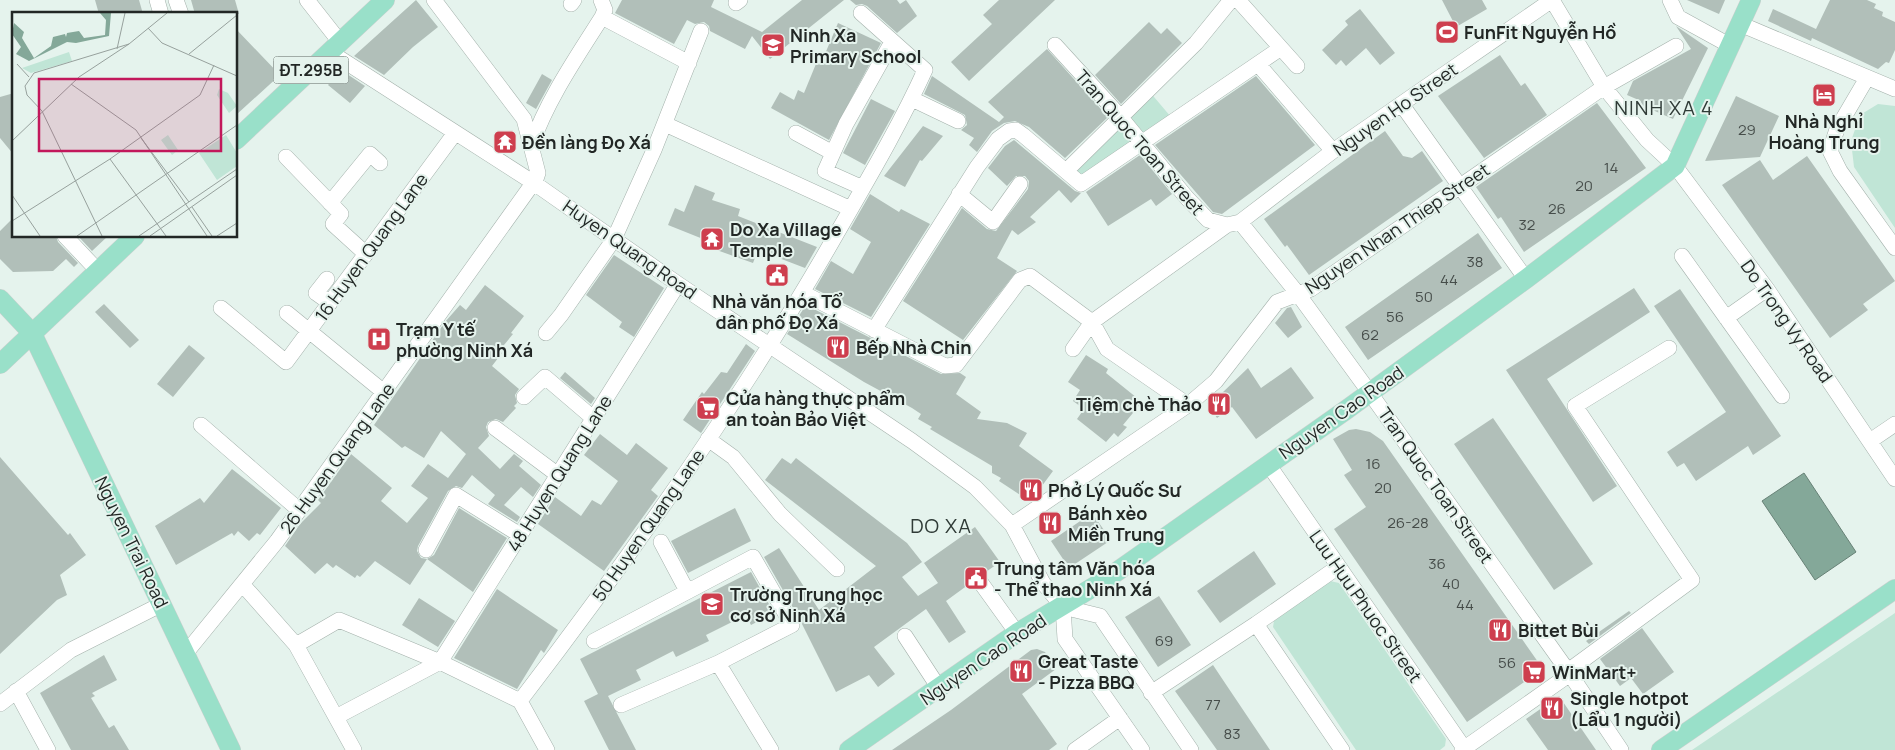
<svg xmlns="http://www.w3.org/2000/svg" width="1895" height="750" font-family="Manrope,sans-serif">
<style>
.green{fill:#c0e5d6}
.water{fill:#84a899;stroke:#678176}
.building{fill:#b1bfb9}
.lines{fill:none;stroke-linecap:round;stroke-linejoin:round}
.minor-casing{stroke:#a4b1ab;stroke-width:16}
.major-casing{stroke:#cecfcf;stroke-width:20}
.minor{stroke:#fff;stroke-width:15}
.major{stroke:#99e0c9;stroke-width:19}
.labels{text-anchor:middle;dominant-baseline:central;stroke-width:4;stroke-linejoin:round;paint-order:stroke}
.number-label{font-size:15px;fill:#464d4a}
.shield{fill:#e5f3ed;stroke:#5c6461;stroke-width:1}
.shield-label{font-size:16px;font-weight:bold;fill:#222725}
.poi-label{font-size:18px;font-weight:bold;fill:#222725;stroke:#e5f3ed;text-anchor:start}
.street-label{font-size:18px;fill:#222725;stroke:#e5f3ed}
.quarter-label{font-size:20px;letter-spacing:1px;fill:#303b37;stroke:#e5f3ed}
.inset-road{fill:none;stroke:#97a19d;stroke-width:1}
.view{fill:#c2185b;fill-opacity:0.15;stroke:#c2185b;stroke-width:2.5}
.inset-edge{fill:none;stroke:#222725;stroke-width:2.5}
</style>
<rect width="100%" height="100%" fill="#e5f3ed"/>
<!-- green -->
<path class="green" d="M1149,91L1171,117L1144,136L1126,113Z
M1878,104L1895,106V228L1854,167L1851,141L1860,115Z
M1117,124L1133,143L1085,178L1073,167Z
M1330,581L1339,583L1446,739L1445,746L1440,750H1356L1273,627L1274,621Z
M1895,613V750H1692Z"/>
<!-- water -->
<path class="water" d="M1804,473L1856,552L1815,580L1762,501Z"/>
<!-- building -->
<path class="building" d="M95,0H139L143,14H99Z
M191,0H235L239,14H195Z
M416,0L438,27L413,47L384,75L354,56Z
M622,0H714L711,7L762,32L802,0H844L770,59L752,36L745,49L710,31L709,26L704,22L695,24L687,20L674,44L615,13Z
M850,0H897L900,4L906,0L917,16L897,33L867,6L862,4L856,5Z
M999,0H1055L969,81L951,62L992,24L983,15Z
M1442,0H1482L1487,9L1456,27Z
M1687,0H1725L1719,14Z
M1830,0H1867L1876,4L1874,8L1883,12L1882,16L1895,22V50L1889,63L1886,62L1878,69L1812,38L1811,41L1768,21L1773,9L1816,29Z
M1360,9L1395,53L1380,65L1366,48L1346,66L1341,60L1336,65L1322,50L1348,25L1345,21Z
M1149,22L1161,34L1167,28L1182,43L1121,104L1095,75Z
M838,23L881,43L829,140L771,108L780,92L794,100L798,90L804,93L818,59L822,61Z
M1676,26L1708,48L1673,119L1639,104L1641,101L1627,95L1633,81L1691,49Z
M236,29L280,75L236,115Z
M1047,49L1108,117L1065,158L1029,127L1015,121L1004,123L992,131L977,152L969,145L974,138L961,130L967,125L965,115L924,94L932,76L999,122L1004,117L988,102Z
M1500,55L1521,86L1525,83L1547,115L1484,158L1438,96Z
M341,70L365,86L350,103L328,85Z
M542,74L552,80L536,109L526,103Z
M1256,76L1315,145L1222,214L1213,212L1155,145Z
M14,93V155L0,138V97Z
M1736,96L1779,116L1760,157L1705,161Z
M871,99L895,111L865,165L843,153Z
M1597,103L1646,168L1524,252L1501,217L1498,219L1476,187Z
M923,126L943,136L922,161L920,160L905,187L884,176Z
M1385,131L1403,156L1412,158L1422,151L1443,181L1309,275L1287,245L1285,247L1264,219Z
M1014,140L1075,191L1081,193L1071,203L1059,190L1030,217L1036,222L1018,235L1012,230L997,258L1017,271L963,340L903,301L962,208L987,229L996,231L1028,189L1029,181L1025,176H1016L1007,186L988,168L1005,146Z
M1140,155L1172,194L1156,206L1151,199L1108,226L1086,192Z
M1807,156L1895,281L1863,304L1868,310L1830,338L1722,185L1760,160L1773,180Z
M695,185L715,193L712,200L740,209L738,216L817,247L805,268L758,250L753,263L711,248L713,243L668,225L675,208L684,212Z
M870,194L899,212L901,209L930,224L871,317L815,289L831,261L853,274L871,242L850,229Z
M14,217V236H56L58,242L78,263L74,267L66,259L53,271L13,272L0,259V231Z
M1478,233L1502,268L1368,360L1345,327Z
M78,236H108L92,251Z
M614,255L664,288L634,337L619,327L622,322L586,295Z
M485,285L524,316L511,333L513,334L499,351L502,353L492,366L519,389L515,395L517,403L514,406L516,408L503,422L496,419L488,422L486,427L489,436L478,448L500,469L514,454L523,461L519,466L541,485L533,497L521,487L504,505L520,517L517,522L488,504L495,495L472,475L462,488L456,486L448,491L418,546L417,551L421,558L427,559L434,555L459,508L507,538L473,592L427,559L410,585L375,561L360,577L357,575L355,578L336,565L333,568L327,563L315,574L285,546L300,524L321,503L318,500L351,454L392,488L381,501L407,523L428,498L411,486L428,464L448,478L466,454L441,431L424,458L405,446L402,448L374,425L445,322L460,305L466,310Z
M1634,288L1650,312L1547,379L1617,486L1593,502L1506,370Z
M1680,289L1781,436L1753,455L1748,446L1696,481L1684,463L1677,467L1667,452L1726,412L1654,306Z
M104,304L139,340L130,348L95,312Z
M806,305L941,374L960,373L966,377L956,394L981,412L977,419L1007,423L1027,433L1019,446L1053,471L1033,498L1028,500L999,481L1001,478L992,473V466L930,429L932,427L918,419L921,414L912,408L864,382L787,334Z
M1291,307L1302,327L1288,338L1275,323L1287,308Z
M746,344L755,351L701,433L683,420L702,392L704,394L721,372L727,373Z
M189,345L205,358L173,397L157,384Z
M1086,355L1108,369L1106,373L1142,402L1123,425L1127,427L1118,437L1114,433L1106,442L1077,419L1084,409L1073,401L1080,390L1068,382Z
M1291,367L1314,398L1256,439L1232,407L1217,418L1207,403L1222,393L1248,368L1261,388Z
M565,372L595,398L591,404L560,378Z
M1493,418L1593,564L1554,590L1454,444Z
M1356,429L1370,432L1383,441L1543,669L1467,722L1334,529L1366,507L1344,475L1352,470L1333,439L1349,430Z
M600,434L627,455L636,443L668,468L651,490L658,496L604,571L538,524L555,497L581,516L592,500L601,505L618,481L584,455Z
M0,457L68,535L70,533L86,555L60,575L67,595L57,600L0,654Z
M782,458L791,464L796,458L907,543L922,562L902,577L918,596L938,583L924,563L975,527L1000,562L983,574L976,575L972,582L946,601L966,632L949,643L926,609L874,647L895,674L878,687L869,675L836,692L800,620L764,557L779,548L819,610L876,566L765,480Z
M232,469L281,508L260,535L257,533L249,541L238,531L234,536L232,533L176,565L155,526L200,498L204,503Z
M735,508L751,541L688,573L671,541Z
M1092,513L1111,540L1069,568L1051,541Z
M1254,551L1276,584L1220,623L1197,591Z
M751,572L774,613L751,625L746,615L706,635L709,641L676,657L673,651L636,670L641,680L608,696L636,750H609L584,701L598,694L580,659Z
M497,589L558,630L544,653L541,650L517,689L454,658Z
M1159,596L1191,645L1158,667L1125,617Z
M419,598L455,621L438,647L402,625Z
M1629,611L1631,613L1589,644L1586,641Z
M1642,628L1674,672L1643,694L1631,678L1620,686L1600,659Z
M1037,649L1045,652L1056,669L1022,694L1057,744L1049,750H892L951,710L1031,650Z
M104,655L117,680L92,693L95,696L91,698L109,728L114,725L129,750H71L40,693Z
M1213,665L1227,686L1270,750H1217L1175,691Z
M1559,696L1585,734L1596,750H1548L1526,719Z"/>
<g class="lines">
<!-- minor casing -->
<g class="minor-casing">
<path id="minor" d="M157,0L161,14
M176,0L181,14
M307,0L340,42
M1238,0L1297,66
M1552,0L1604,87L1647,140L1675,166L1767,289L1895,479
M1670,0L1678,17L1729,45
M736,3L740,0
M571,4L574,0
M602,17L689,63
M1740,24L1895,89
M1055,45L1118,114L1187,198L1208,220L1227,225L1240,222L1298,294L1370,393L1570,674L1621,750
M330,52L534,183L678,284L912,441L975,487L1012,525L1043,583L1063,607L1065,639L1142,750
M1258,64L1333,151
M1867,78L1837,129L1830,151L1840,171L1895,248
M912,99L958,121
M1402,105L1526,279
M665,124L851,209
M796,133L833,153
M531,146C547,100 576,58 602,17L605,10L601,0
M286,157L341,214L333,224L366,254
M1066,171L1196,43L1231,0
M863,188L825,171L846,124L892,42
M959,194L993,222L1020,184
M330,203L370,154L380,163
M1240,222L1333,151L1552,0
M65,236L98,271
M1682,256L1782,396
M327,279L316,293L330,303
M803,293L945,366L956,365L1020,280L1030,276L1092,322L1227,225
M221,308L286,362L455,133
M287,313L385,393
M1726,318L1767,289
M874,330L977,167L998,139L1009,131L1016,130L1023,135L1081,184L1281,48
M546,333L561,315L614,239L654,150L701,31
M1073,349L1092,322L1107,349L1188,405
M524,397L545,377L593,418
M201,425L299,510
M495,428L558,475
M708,439L733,457L780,514L837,569
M1870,441L1895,424
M1268,464L1464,748
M1012,525L1188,405L1216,381L1277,302L1311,289L1604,87L1676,46
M661,542L687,591
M426,550L456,495L520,535
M981,583L1017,633
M243,585L296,645L354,750
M1063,607L1100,616L1191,750
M1256,624L1342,750
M905,636L939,688
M594,641L753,557L792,625L718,663
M296,645L339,620L440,662L520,701L547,750
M185,654L277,541L536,179L538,173L524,119L434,0
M1568,671L1692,580L1575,406L1669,348
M16,691L48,750
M1151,693L1256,624L1338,567
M520,701C634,552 744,396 837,233C868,179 899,127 925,70L861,13
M0,704L71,650L162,604
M621,705L718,663L771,750
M336,717L440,662L678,284
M1075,750L1120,718
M1462,750L1570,674"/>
</g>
<!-- major casing -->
<g class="major-casing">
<path id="major" d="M236,140L385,0
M0,299L32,333L231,750
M0,364L135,236
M849,750L1017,633L1105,580L1346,410L1526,279L1675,166L1751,0
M1661,750L1895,589"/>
</g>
<!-- minor -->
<use href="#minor" class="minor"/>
<!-- major -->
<use href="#major" class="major"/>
</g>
<!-- icons -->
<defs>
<g id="stadium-square" transform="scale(1.25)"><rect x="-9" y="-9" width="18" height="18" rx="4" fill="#ce3e4e" stroke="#e5f3ed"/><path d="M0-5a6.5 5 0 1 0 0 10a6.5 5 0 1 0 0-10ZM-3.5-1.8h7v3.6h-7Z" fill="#fff"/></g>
<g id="school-square" transform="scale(1.25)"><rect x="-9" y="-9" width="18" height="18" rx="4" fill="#ce3e4e" stroke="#e5f3ed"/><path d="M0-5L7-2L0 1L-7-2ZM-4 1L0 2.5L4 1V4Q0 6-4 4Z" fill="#fff"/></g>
<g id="hotel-square" transform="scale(1.25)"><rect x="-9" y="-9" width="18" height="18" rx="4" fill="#ce3e4e" stroke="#e5f3ed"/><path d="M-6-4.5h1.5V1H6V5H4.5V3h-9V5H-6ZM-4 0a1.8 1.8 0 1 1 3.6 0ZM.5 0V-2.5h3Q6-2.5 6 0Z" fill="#fff"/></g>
<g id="temple-square" transform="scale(1.25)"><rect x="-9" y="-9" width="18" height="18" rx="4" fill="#ce3e4e" stroke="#e5f3ed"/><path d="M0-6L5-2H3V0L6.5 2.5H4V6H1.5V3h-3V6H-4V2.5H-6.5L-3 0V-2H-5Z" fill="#fff"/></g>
<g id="civic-square" transform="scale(1.25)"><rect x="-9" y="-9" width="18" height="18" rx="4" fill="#ce3e4e" stroke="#e5f3ed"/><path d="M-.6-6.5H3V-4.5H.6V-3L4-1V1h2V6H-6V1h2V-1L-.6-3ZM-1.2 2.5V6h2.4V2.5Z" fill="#fff"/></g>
<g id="hospital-square" transform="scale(1.25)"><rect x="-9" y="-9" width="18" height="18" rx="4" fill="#ce3e4e" stroke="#e5f3ed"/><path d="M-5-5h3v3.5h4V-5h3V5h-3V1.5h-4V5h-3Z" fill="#fff"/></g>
<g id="restaurant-square" transform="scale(1.25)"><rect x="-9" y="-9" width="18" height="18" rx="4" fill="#ce3e4e" stroke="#e5f3ed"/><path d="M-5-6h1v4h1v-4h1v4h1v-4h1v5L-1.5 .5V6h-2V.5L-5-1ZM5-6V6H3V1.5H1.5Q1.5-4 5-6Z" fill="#fff"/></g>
<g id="supermarket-square" transform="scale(1.25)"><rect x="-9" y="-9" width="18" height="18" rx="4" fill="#ce3e4e" stroke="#e5f3ed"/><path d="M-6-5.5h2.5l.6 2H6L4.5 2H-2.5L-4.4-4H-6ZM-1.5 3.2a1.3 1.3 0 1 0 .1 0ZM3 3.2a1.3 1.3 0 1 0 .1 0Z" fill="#fff"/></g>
</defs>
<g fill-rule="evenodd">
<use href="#stadium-square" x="1447" y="32"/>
<use href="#school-square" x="773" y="45"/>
<use href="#hotel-square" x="1824" y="95"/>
<use href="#temple-square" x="505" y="142"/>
<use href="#temple-square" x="712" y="239"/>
<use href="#civic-square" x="777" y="275"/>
<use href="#hospital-square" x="379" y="339"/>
<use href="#restaurant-square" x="838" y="347"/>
<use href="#restaurant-square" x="1219" y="404"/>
<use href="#supermarket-square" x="708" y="408"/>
<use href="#restaurant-square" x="1031" y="490"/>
<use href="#restaurant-square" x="1050" y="523"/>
<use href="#civic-square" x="976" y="578"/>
<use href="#school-square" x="712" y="604"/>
<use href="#restaurant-square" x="1500" y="630"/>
<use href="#restaurant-square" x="1021" y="671"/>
<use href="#supermarket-square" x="1534" y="672"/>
<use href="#restaurant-square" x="1552" y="708"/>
</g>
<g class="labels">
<!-- number labels -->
<g class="number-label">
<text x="1747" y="129">29</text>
<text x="1611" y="167">14</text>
<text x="1584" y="185">20</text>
<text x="1557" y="208">26</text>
<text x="1527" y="224">32</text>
<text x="1475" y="261">38</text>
<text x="1449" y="279">44</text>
<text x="1424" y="296">50</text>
<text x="1395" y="316">56</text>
<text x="1370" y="334">62</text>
<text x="1373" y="463">16</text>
<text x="1383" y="487">20</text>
<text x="1408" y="522">26-28</text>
<text x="1437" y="563">36</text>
<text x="1451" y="583">40</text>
<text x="1465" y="604">44</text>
<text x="1164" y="640">69</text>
<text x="1507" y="662">56</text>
<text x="1213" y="704">77</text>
<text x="1232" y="733">83</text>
</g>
<!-- shield labels -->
<rect class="shield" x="273.5" y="56.5" width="75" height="27" rx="4"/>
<g class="shield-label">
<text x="311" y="70">ĐT.295B</text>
</g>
<!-- poi labels -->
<g class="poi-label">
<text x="1464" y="32">FunFit Nguyễn Hồ</text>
<text x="790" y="35">Ninh Xa<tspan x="790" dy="21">Primary School</tspan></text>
<text x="1824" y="121" text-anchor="middle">Nhà Nghỉ<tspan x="1824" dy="21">Hoàng Trung</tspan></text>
<text x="522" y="142">Đền làng Đọ Xá</text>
<text x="730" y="229">Do Xa Village<tspan x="730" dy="21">Temple</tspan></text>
<text x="777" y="301" text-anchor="middle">Nhà văn hóa Tổ<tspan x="777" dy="21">dân phố Đọ Xá</tspan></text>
<text x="396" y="329">Trạm Y tế<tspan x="396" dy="21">phường Ninh Xá</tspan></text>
<text x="856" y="347">Bếp Nhà Chin</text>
<text x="726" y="398">Cửa hàng thực phẩm<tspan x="726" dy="21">an toàn Bảo Việt</tspan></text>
<text x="1202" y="404" text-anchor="end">Tiệm chè Thảo</text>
<text x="1048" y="490">Phở Lý Quốc Sư</text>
<text x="1068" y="513">Bánh xèo<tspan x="1068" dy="21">Miền Trung</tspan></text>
<text x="994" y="568">Trung tâm Văn hóa<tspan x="994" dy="21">- Thể thao Ninh Xá</tspan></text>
<text x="730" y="594">Trường Trung học<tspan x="730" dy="21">cơ sở Ninh Xá</tspan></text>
<text x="1518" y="630">Bittet Bùi</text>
<text x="1038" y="661">Great Taste<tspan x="1038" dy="21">- Pizza BBQ</tspan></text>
<text x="1552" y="672">WinMart+</text>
<text x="1570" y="698">Single hotpot<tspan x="1570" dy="21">(Lẩu 1 người)</tspan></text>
</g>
<!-- street labels -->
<g class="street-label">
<text transform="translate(1395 109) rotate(-35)">Nguyen Ho Street</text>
<text transform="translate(1140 142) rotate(49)">Tran Quoc Toan Street</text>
<text transform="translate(1397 228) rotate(-34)">Nguyen Nhan Thiep Street</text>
<text transform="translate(371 247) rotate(-54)">16 Huyen Quang Lane</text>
<text transform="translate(630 249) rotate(35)">Huyen Quang Road</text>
<text transform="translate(1787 321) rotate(55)">Do Trong Vy Road</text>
<text transform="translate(1341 412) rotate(-35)">Nguyen Cao Road</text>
<text transform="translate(337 458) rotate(-54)">26 Huyen Quang Lane</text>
<text transform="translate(559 473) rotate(-58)">48 Huyen Quang Lane</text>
<text transform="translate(1436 485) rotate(55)">Tran Quoc Toan Street</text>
<text transform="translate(648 525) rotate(-55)">50 Huyen Quang Lane</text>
<text transform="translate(132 542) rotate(64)">Nguyen Trai Road</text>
<text transform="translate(1366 606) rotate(55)">Luu Huu Phuoc Street</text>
<text transform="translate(983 659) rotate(-34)">Nguyen Cao Road</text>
</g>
<!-- quarter labels -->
<g class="quarter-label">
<text x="1664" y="107">NINH XA 4</text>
<text x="941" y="525">DO XA</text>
</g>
</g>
<!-- overview -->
<g transform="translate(12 12)">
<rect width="225" height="225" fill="#e5f3ed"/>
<path d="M57,40L60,49L19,61L10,56ZM207,77L216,81L225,94L217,101L205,83ZM156,123L166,138L160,143L149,128ZM214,123L225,141V154L205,168L187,141Z" fill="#c0e5d6"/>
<path d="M88,1H99L97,24L64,31L55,30L17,49L4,42L9,35L0,22L2,11L12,20L10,26L22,46L39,34L41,25L53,22L54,25L55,21L67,19L72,26L93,23L94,8Z" fill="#84a899"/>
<path class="inset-road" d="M136,16L150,31L225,64M105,37L113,1M177,42L225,3M5,52L17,65M59,72L124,118L195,224M129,126L177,190M0,129L67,65L117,32L155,1M98,147L154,224M0,183L28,224M180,195L200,224M0,209L98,147L188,83L202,53M65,224L225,113M90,224L30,99L15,83L13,74L22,61L117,32M127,224L225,157M138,224L225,163M205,224L225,211"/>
<path class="view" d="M27,67H209V139H27Z"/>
<rect width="225" height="225" class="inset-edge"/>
</g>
</svg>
